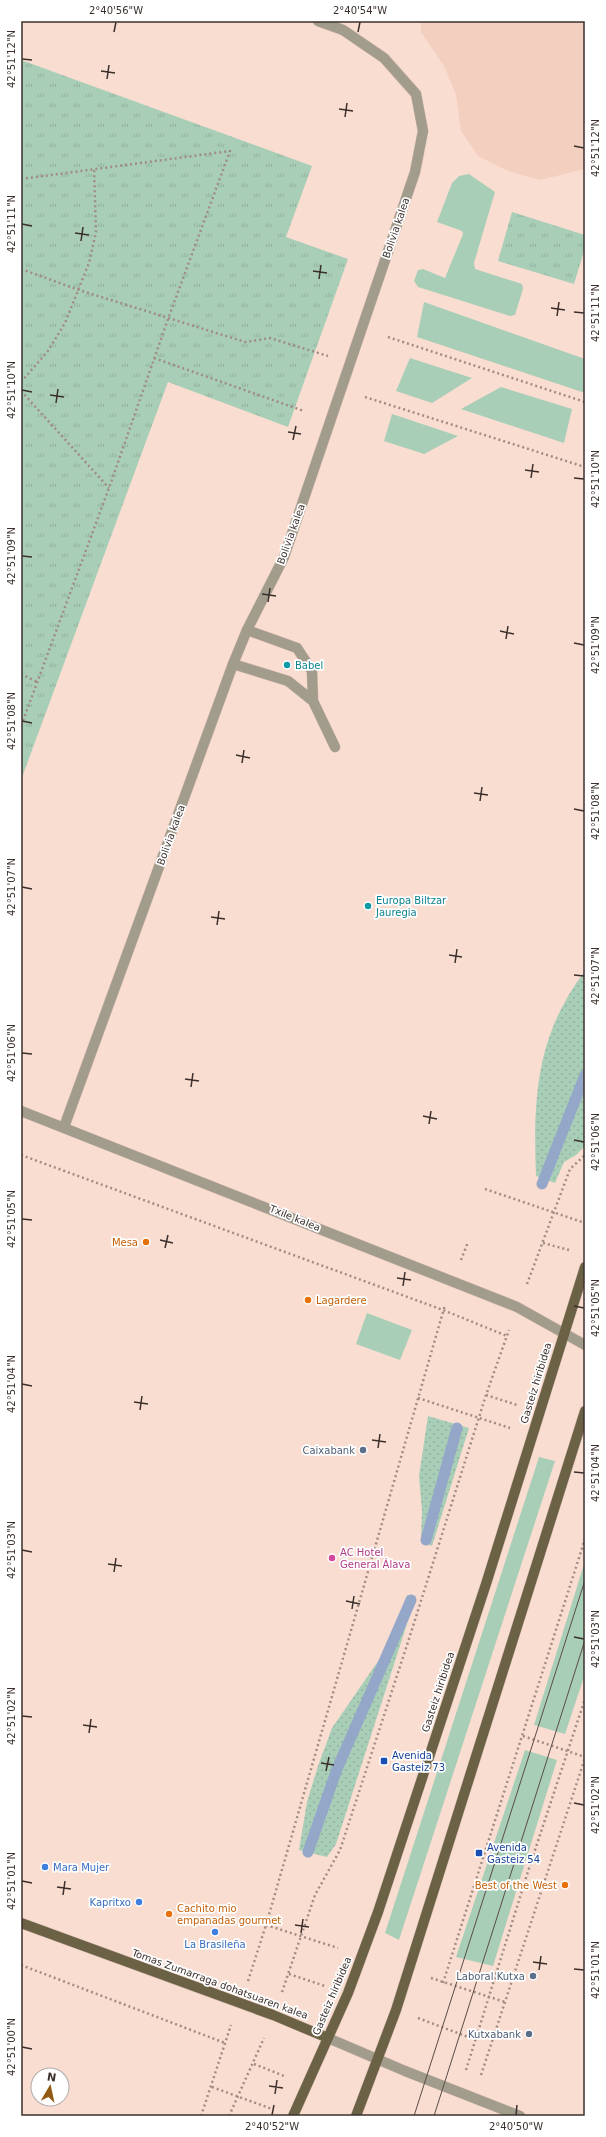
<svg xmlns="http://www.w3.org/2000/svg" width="606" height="2137" font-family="'DejaVu Sans',sans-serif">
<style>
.built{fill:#f3cfc0}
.grass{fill:#a9ceb7}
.park{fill:url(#park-tufts)}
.garden{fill:url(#garden-dots)}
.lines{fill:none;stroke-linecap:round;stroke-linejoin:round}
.stream{stroke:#94a7c8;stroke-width:11}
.lane-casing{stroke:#d4bab0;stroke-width:11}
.street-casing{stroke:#d4bab0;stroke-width:11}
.primary-casing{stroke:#d4bab0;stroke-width:11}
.path{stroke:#a08c83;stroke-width:2.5;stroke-dasharray:2 3;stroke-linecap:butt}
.lane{stroke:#a29c8c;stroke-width:10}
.street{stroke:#a29c8c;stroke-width:10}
.primary{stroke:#6b6144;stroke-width:10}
.tram{stroke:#5a4c47;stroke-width:1}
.ticks{fill:none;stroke:#3b302c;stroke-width:1.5}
.culture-dot{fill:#0f9aa8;stroke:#fff;stroke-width:1.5}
.food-dot{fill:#e8710a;stroke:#fff;stroke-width:1.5}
.service-dot{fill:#5c6f8a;stroke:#fff;stroke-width:1.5}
.hotel-dot{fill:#d1479c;stroke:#fff;stroke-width:1.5}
.transit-dot{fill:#1a4fb4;stroke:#fff;stroke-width:1.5}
.shop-dot{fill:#3f7fe0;stroke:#fff;stroke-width:1.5}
.labels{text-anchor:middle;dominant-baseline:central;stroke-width:3.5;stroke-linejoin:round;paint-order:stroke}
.street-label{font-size:10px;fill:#3b302c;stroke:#fff}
.culture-label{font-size:10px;fill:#0d838f;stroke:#fff;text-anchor:start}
.food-label{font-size:10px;fill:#c56008;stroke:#fff;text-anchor:end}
.service-label{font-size:10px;fill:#4e5e75;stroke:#fff;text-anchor:end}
.hotel-label{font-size:10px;fill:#b23c85;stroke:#fff;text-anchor:start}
.transit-label{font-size:10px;fill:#164399;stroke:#fff;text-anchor:start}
.shop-label{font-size:10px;fill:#366cbe;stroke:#fff;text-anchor:start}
.neatline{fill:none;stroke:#3b302c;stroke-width:1.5}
.ticks-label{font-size:10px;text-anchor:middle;fill:#3b302c}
</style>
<defs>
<pattern id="park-tufts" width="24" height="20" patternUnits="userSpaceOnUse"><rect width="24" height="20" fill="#a9ceb7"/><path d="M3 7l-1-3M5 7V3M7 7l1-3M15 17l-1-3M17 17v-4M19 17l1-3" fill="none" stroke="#92b19e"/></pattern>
<pattern id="garden-dots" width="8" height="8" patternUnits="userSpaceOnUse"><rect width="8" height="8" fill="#a9ceb7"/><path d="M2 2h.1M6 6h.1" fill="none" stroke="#92b19e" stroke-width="1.8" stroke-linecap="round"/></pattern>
</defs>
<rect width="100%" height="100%" fill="#faddd1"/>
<!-- built -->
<path class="built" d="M421,21H585V169L540,180L508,171L478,156L461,131L456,95L444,66L421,32Z"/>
<!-- grass -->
<path class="grass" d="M469,174L495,192L474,263L475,269L522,284L523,289L515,315L510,316L418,287L414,281L418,270L423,269L445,278L463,234L462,231L437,222L452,183L459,176Z
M424,302L585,359V393L417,337Z
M410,358L472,378L432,403L396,391Z
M501,387L572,409L564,443L461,409Z
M392,414L458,436L424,454L384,441Z
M367,1313L412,1330L400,1360L356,1344Z
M539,1457L555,1461L399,1940L385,1933Z
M585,1561V1674L565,1734L534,1725Z
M525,1750L557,1760L493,1966L456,1957Z"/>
<!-- park -->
<path class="park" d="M21,60L312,166L286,237L348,259L288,427L168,382L21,780Z
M512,212L585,235V248L574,284L498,261Z"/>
<!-- garden -->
<path class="garden" d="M585,971V1146L576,1155L564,1162L555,1183L536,1176C533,1099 536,1035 585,971Z
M428,1416L469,1428L432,1546L421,1541L422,1511L419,1476Z
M407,1595L416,1596L336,1844L327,1857L299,1850L307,1802L318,1766L332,1728L385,1651L398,1622Z"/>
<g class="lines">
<!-- stream -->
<path class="stream" d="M542,1184L585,1075
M426,1540L457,1428
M308,1852L337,1769L411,1600"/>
<!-- lane casing -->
<g class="lane-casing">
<path id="lane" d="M247,630L297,648L312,671L313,701L335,747
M233,664L288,681L313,701"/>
</g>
<!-- street casing -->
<g class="street-casing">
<path id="street" d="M21,1111L517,1307L585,1345
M64,1127L233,664L247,630L284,557L415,172L423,131L416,94L384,58L343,30L318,21
M328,2038L405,2071L520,2116"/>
</g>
<!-- primary casing -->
<g class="primary-casing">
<path id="primary" d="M21,1923L273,2015L328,2038
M293,2116L348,1993L378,1912L486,1584L585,1267
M356,2116L396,2010L585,1411"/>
</g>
<!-- path -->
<path class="path" d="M21,179L230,151L168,319L109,488L21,726
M21,269L79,290L245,342L270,338L328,356
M388,337L585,402
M154,358L304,411
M21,382L48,351L65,323L89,263L96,232L94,168
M21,391L109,488
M365,397L585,467
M21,674L37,682
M21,1155L443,1310L507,1336
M485,1189L585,1223
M543,1243L569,1250
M461,1260L468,1242
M527,1284L570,1169L585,1155
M486,1395L517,1405
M418,1398L510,1428
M523,1736L585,1757
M266,1925L338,1948
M21,1965L225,2043
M289,1974L325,1986
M431,1978L505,2002
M248,1981L266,1925L445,1305
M443,1983L585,1539
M282,1992L315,1895L340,1850L408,1642L486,1395L509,1330
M418,2018L476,2040
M254,2064L284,2076
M466,2070L531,1862L585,1699
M481,2075L585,1758
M212,2087L272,2109
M201,2116L231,2025
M229,2116L264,2038"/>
<!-- lane -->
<use href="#lane" class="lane"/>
<!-- street -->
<use href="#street" class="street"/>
<!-- primary -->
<use href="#primary" class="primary"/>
<!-- tram -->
<path class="tram" d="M414,2116L585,1580
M434,2116L585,1640"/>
</g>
<!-- ticks -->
<path class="ticks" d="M114,32L116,22M358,32L360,22M22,59L32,60M101,71L115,73M107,79L109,65M339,109L353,111M345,117L347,103M574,146L584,148M22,224L32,226M75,233L89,235M81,241L83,227M313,271L327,273M319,279L321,265M551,308L565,310M574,312L584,313M557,316L559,302M22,390L32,392M50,395L64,397M56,403L58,389M288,432L301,434M293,440L296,426M525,470L539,472M531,478L533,464M574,478L584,479M22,556L32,557M262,594L276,596M268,602L270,588M500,631L514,634M506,639L508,626M574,643L584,645M22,721L32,723M236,755L250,758M242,763L244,750M474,793L488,795M480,801L482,787M574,809L584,811M22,887L32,889M211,917L225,919M217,925L219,911M449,955L462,957M455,963L457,949M574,975L584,976M22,1053L32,1054M185,1079L199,1081M191,1087L193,1073M423,1116L437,1119M429,1124L431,1111M574,1140L584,1142M22,1219L32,1220M160,1240L173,1243M165,1248L168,1235M397,1278L411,1280M403,1286L405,1272M574,1306L584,1308M22,1384L32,1386M134,1402L148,1404M140,1410L142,1396M372,1440L386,1442M378,1448L380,1434M574,1472L584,1473M22,1550L32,1552M108,1564L122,1566M114,1572L116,1558M346,1601L360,1604M352,1609L354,1596M574,1637L584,1639M22,1716L32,1717M83,1725L97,1727M89,1733L91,1719M321,1763L334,1765M326,1771L329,1757M574,1803L584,1805M22,1881L32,1883M57,1887L71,1889M63,1895L65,1881M295,1925L309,1927M301,1933L303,1919M533,1962L547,1964M574,1969L584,1970M539,1970L541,1956M22,2047L32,2049M269,2086L283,2088M275,2094L277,2080M272,2115L274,2105M516,2115L517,2105"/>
<!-- markers -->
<g class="culture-dot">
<circle cx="287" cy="665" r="4"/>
<circle cx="368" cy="906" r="4"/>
</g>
<g class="food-dot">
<circle cx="146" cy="1242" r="4"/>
<circle cx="308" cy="1300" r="4"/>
<circle cx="565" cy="1885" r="4"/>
<circle cx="169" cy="1914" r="4"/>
</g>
<g class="service-dot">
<circle cx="363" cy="1450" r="4"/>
<circle cx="533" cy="1976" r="4"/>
<circle cx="529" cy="2034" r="4"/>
</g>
<circle class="hotel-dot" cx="332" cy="1558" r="4"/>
<g class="transit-dot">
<rect x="380" y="1757" width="8" height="8" rx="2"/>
<rect x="475" y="1849" width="8" height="8" rx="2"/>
</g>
<g class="shop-dot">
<circle cx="45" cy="1867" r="4"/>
<circle cx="139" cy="1902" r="4"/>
<circle cx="215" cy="1932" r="4"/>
</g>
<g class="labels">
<!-- street labels -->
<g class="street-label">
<text transform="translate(396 228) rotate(-71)">Bolivia kalea</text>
<text transform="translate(291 534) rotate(-70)">Bolivia kalea</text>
<text transform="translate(171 835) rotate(-70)">Bolivia kalea</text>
<text transform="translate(295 1218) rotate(22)">Txile kalea</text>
<text transform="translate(536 1383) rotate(-73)">Gasteiz hiribidea</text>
<text transform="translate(438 1692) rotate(-72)">Gasteiz hiribidea</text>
<text transform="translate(220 1984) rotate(20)">Tomas Zumarraga dohatsuaren kalea</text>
<text transform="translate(332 1996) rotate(-67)">Gasteiz hiribidea</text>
</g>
<!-- culture labels -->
<g class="culture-label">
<text x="295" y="665">Babel</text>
<text x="376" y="900">Europa Biltzar<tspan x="376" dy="12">Jauregia</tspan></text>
</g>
<!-- food labels -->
<g class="food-label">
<text x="138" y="1242">Mesa</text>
<text x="316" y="1300" text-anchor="start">Lagardere</text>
<text x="557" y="1885">Best of the West</text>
<text x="177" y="1908" text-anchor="start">Cachito mio<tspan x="177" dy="12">empanadas gourmet</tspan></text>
</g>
<!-- service labels -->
<g class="service-label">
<text x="355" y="1450">Caixabank</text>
<text x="525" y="1976">Laboral Kutxa</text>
<text x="521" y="2034">Kutxabank</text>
</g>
<!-- hotel labels -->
<g class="hotel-label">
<text x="340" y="1552">AC Hotel<tspan x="340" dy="12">General Álava</tspan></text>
</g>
<!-- transit labels -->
<g class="transit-label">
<text x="392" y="1755">Avenida<tspan x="392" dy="12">Gasteiz 73</tspan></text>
<text x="487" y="1847">Avenida<tspan x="487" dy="12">Gasteiz 54</tspan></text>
</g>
<!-- shop labels -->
<g class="shop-label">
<text x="53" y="1867">Mara Mujer</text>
<text x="131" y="1902" text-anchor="end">Kapritxo</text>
<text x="215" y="1944" text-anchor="middle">La Brasileña</text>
</g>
</g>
<!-- border -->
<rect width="606" height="2137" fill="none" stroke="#ffffff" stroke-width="44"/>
<!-- north arrow -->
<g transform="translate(50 2087) rotate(9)"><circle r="19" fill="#ffffff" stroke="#b1acab"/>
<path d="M0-3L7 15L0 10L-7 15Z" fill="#915912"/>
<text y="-6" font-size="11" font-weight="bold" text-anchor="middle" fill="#3b302c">N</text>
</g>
<rect x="22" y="22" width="562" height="2093" class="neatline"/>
<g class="ticks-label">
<text x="116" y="14">2°40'56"W</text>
<text x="360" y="14">2°40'54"W</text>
<text transform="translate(11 59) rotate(-90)" y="4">42°51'12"N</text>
<text transform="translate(595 148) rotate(-90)" y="4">42°51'12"N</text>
<text transform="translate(11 224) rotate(-90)" y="4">42°51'11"N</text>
<text transform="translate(595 313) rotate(-90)" y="4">42°51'11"N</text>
<text transform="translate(11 390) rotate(-90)" y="4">42°51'10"N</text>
<text transform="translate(595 479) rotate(-90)" y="4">42°51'10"N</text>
<text transform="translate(11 556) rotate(-90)" y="4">42°51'09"N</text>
<text transform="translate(595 645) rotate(-90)" y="4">42°51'09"N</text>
<text transform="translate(11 721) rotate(-90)" y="4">42°51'08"N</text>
<text transform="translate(595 811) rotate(-90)" y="4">42°51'08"N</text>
<text transform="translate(11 887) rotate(-90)" y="4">42°51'07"N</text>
<text transform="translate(595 976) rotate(-90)" y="4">42°51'07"N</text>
<text transform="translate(11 1053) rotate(-90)" y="4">42°51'06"N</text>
<text transform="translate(595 1142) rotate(-90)" y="4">42°51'06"N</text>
<text transform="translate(11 1219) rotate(-90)" y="4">42°51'05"N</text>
<text transform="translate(595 1308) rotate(-90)" y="4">42°51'05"N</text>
<text transform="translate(11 1384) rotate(-90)" y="4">42°51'04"N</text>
<text transform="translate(595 1473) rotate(-90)" y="4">42°51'04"N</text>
<text transform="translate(11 1550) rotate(-90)" y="4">42°51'03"N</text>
<text transform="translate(595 1639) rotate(-90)" y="4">42°51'03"N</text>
<text transform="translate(11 1716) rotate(-90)" y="4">42°51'02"N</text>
<text transform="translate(595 1805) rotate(-90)" y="4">42°51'02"N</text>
<text transform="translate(11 1881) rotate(-90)" y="4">42°51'01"N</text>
<text transform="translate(595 1970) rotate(-90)" y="4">42°51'01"N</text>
<text transform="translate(11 2047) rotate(-90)" y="4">42°51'00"N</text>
<text x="272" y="2130">2°40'52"W</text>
<text x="516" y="2130">2°40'50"W</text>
</g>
</svg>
